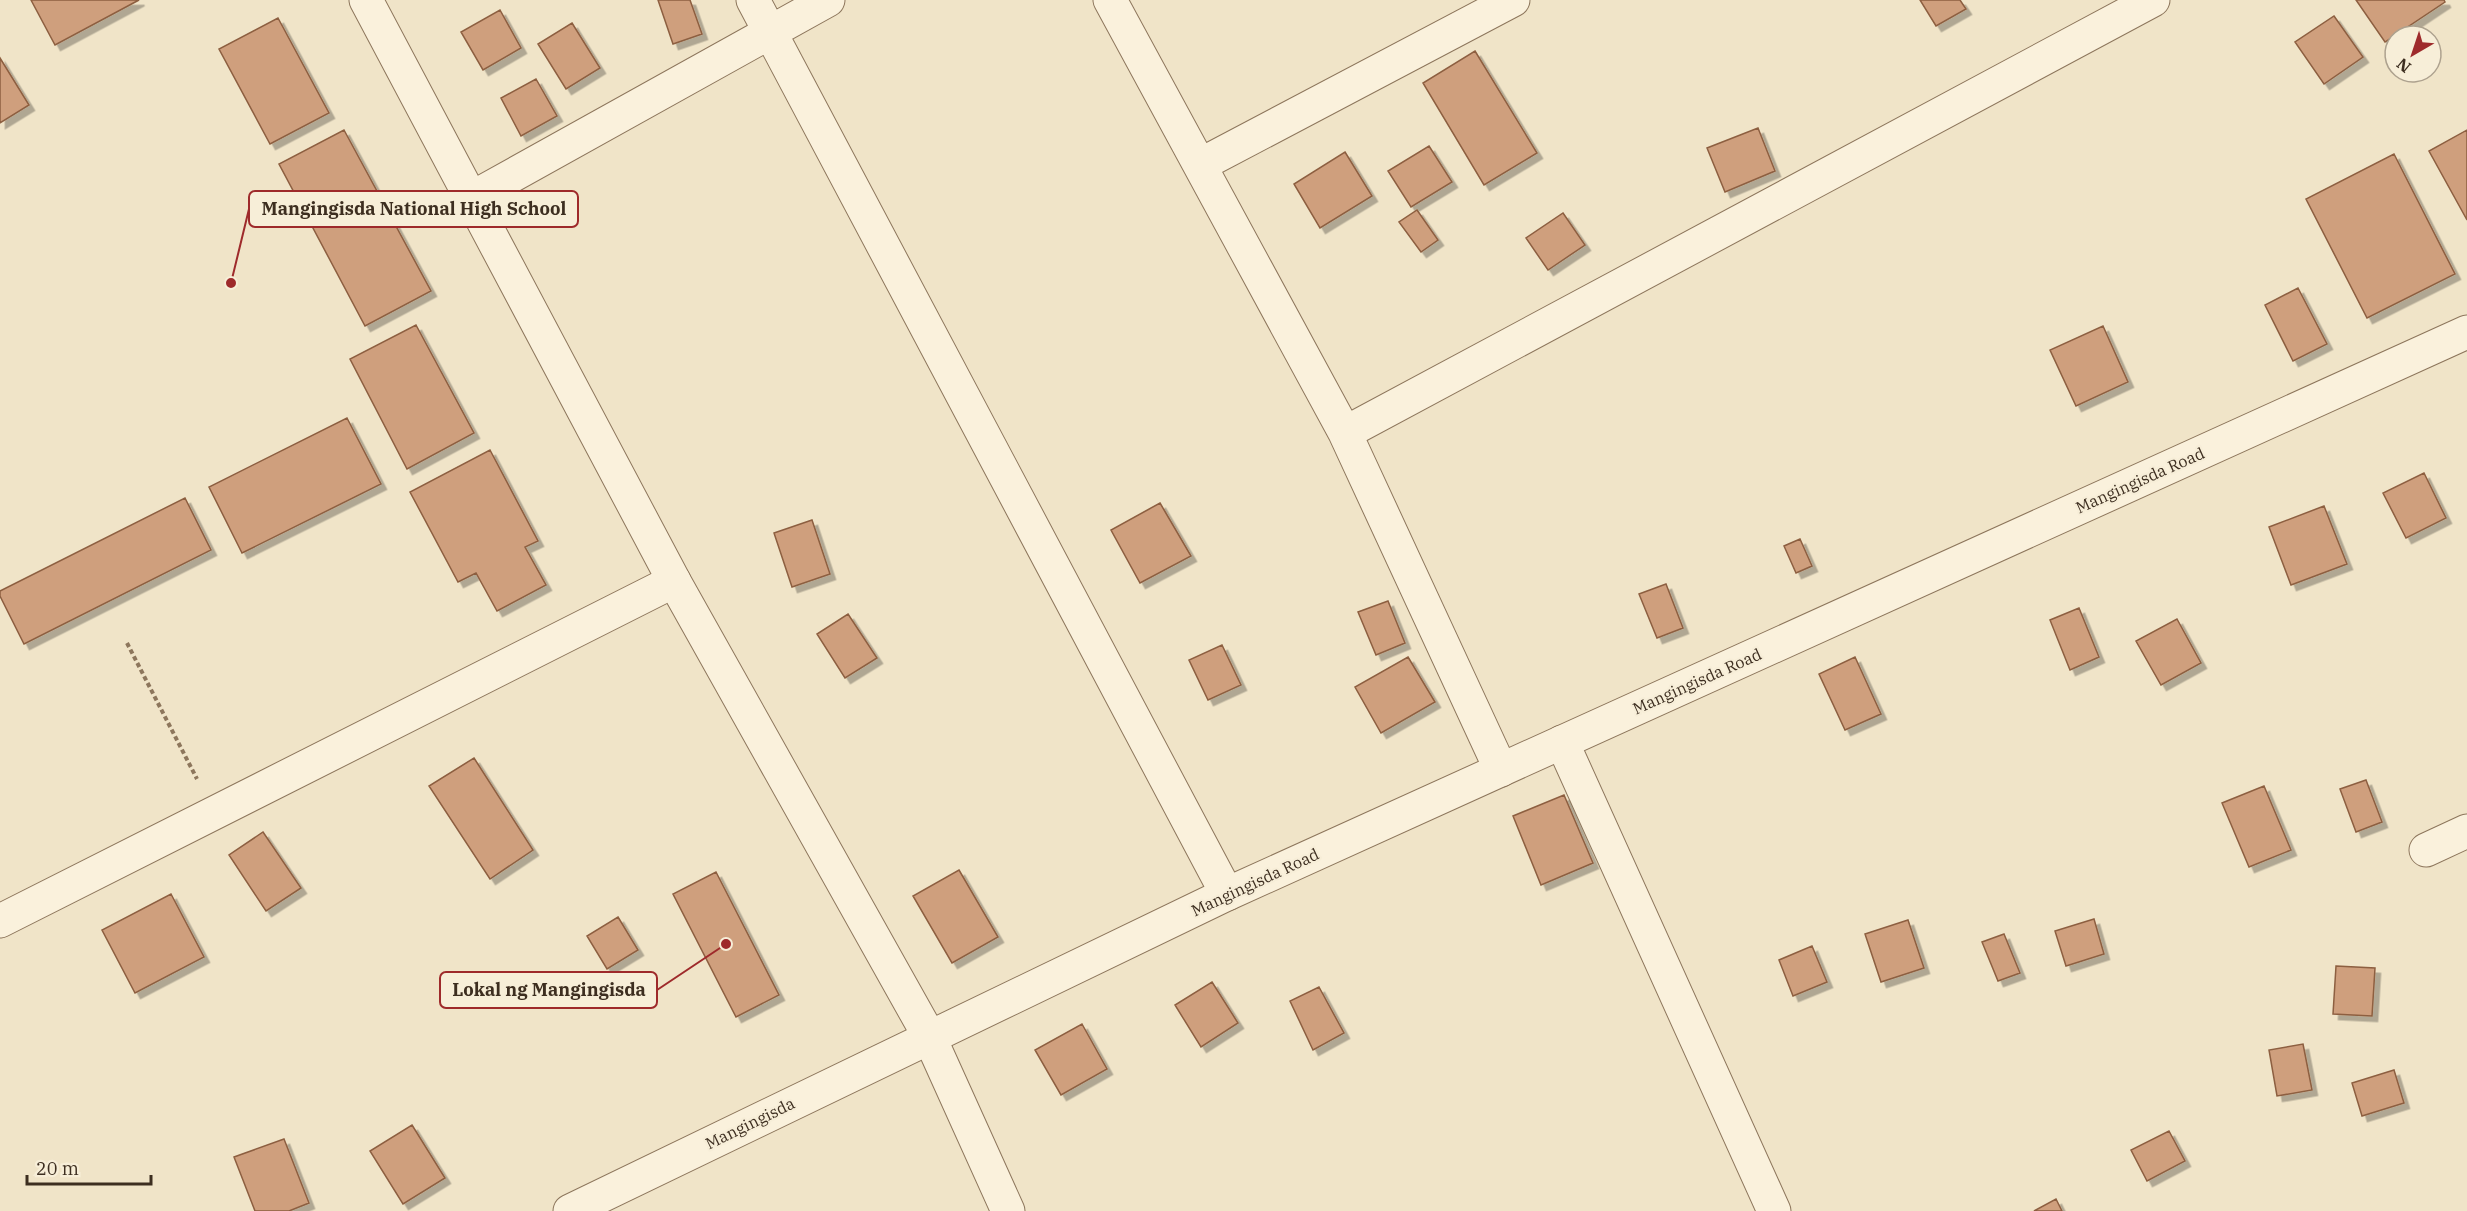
<svg xmlns="http://www.w3.org/2000/svg" width="2467" height="1211" font-family="'IBM Plex Serif',serif">
<style>
.building{fill:#cf9f7d;stroke:#8d5f41;stroke-width:1.5;filter:url(#shadow)}
.lines{fill:none;stroke-linecap:round;stroke-linejoin:round}
.minor-casing{stroke:#8d765c;stroke-width:35}
.tertiary-casing{stroke:#8d765c;stroke-width:35}
.path{stroke:#8d765c;stroke-width:4;stroke-dasharray:4.5 3;stroke-linecap:butt}
.minor{stroke:#faf1dc;stroke-width:33}
.tertiary{stroke:#faf1dc;stroke-width:33}
.labels{text-anchor:middle;dominant-baseline:central;stroke-width:4.5;stroke-linejoin:round;paint-order:stroke}
.street-label{font-size:16px;fill:#3d2e20;stroke:#f7eed8}
.leader{fill:none;stroke:#9e2a2b;stroke-width:2}
.callout-dot{fill:#9e2a2b;stroke:#f7eed8;stroke-width:2}
.callout{fill:#f7eed8;stroke:#9e2a2b;stroke-width:2}
.callout-label{font-size:18px;text-anchor:middle;font-weight:bold;fill:#3d2e20}
</style>
<defs>
<filter id="shadow"><feDropShadow dx="5.5" dy="5.5" stdDeviation="0" flood-color="#0004"/></filter>
</defs>
<rect width="100%" height="100%" fill="#f0e4c8"/>
<!-- building -->
<path class="building" d="M31,0H139L55,45Z
M658,0H690L702,34L673,44Z
M1920,0H1960L1966,9L1936,26Z
M2356,0H2444L2445,2L2385,42Z
M500,10L521,48L483,70L461,32Z
M2334,16L2363,57L2324,84L2295,42Z
M278,18L329,113L270,144L219,49Z
M572,23L600,68L566,89L538,44Z
M1475,51L1537,153L1484,185L1423,83Z
M0,58L29,105L0,123Z
M536,79L557,116L521,136L501,98Z
M1758,128L1775,171L1725,192L1707,148Z
M344,130L431,291L365,326L279,164Z
M2467,130V220L2429,151Z
M1429,146L1452,182L1411,207L1388,171Z
M1345,152L1372,196L1320,228L1294,184Z
M2394,154L2455,274L2367,318L2306,199Z
M1417,210L1438,240L1421,252L1399,222Z
M1563,213L1585,245L1548,270L1526,238Z
M2298,288L2327,344L2293,361L2265,305Z
M416,325L474,433L407,469L350,359Z
M2103,326L2128,382L2076,406L2050,350Z
M347,418L381,484L242,553L209,487Z
M490,450L538,541L525,547L546,585L497,611L476,573L458,582L410,492Z
M2424,473L2446,518L2406,538L2383,493Z
M185,498L211,550L24,644L0,596V591Z
M1160,503L1191,556L1140,583L1111,530Z
M2324,506L2347,564L2291,585L2269,527Z
M812,520L830,574L792,587L774,533Z
M1800,539L1812,566L1796,573L1784,546Z
M1666,584L1683,628L1657,638L1639,594Z
M1388,601L1405,643L1376,655L1358,612Z
M2079,608L2099,657L2070,670L2050,620Z
M848,614L877,658L845,678L817,634Z
M2177,619L2201,663L2161,685L2136,641Z
M1222,645L1241,685L1208,700L1189,660Z
M1408,657L1435,702L1381,733L1355,687Z
M1855,657L1881,714L1845,730L1819,674Z
M474,758L533,850L490,879L429,786Z
M2366,780L2382,822L2356,832L2340,789Z
M2264,786L2291,850L2249,867L2222,803Z
M1564,795L1593,863L1541,885L1513,816Z
M263,832L301,888L266,911L229,855Z
M959,870L998,937L952,963L913,896Z
M716,872L779,995L736,1017L673,894Z
M171,894L204,957L135,993L102,930Z
M618,917L638,950L607,969L587,936Z
M2094,919L2104,954L2066,966L2055,931Z
M1908,920L1924,968L1881,982L1865,934Z
M2004,934L2020,973L1998,981L1982,942Z
M1812,946L1827,982L1793,996L1779,960Z
M2336,966L2375,968L2372,1016L2333,1014Z
M1212,982L1238,1023L1201,1047L1175,1005Z
M1319,987L1344,1033L1313,1050L1290,1001Z
M1082,1024L1107,1069L1061,1095L1035,1050Z
M2303,1044L2312,1090L2277,1096L2269,1050Z
M2394,1070L2404,1103L2362,1116L2352,1083Z
M412,1125L445,1178L403,1204L370,1151Z
M2169,1131L2185,1161L2147,1181L2131,1150Z
M284,1139L309,1203L289,1211H255L234,1157Z
M2056,1199L2062,1211H2034Z"/>
<g class="lines">
<!-- minor casing -->
<g class="minor-casing">
<path id="minor" d="M753,0L1227,894
M1110,0L1345,433L1501,770
M1200,165L1513,0
M470,199L828,0
M1345,433L2153,0
M1562,742L1774,1211
M2426,850L2467,831
M0,921L674,581
M929,1036L1008,1211"/>
</g>
<!-- tertiary casing -->
<g class="tertiary-casing">
<path id="tertiary" d="M366,0L674,581L929,1036
M570,1211L1227,894L2467,332"/>
</g>
<!-- path -->
<path class="path" d="M127,643L197,779"/>
<!-- minor -->
<use href="#minor" class="minor"/>
<!-- tertiary -->
<use href="#tertiary" class="tertiary"/>
</g>
<g class="labels">
<!-- street labels -->
<g class="street-label">
<text transform="translate(2140 480) rotate(-24)">Mangingisda Road</text>
<text transform="translate(1697 681) rotate(-24)">Mangingisda Road</text>
<text transform="translate(1255 882) rotate(-25)">Mangingisda Road</text>
<text transform="translate(750 1123) rotate(-26)">Mangingisda</text>
</g>
</g>
<!-- callouts -->
<path class="leader" d="M231 283L249 209M726 944L657 990"/>
<g class="callout-dot">
<circle cx="231" cy="283" r="6"/>
<circle cx="726" cy="944" r="6"/>
</g>
<g class="callout">
<rect x="249" y="191" width="329" height="36" rx="6"/>
<rect x="440" y="972" width="217" height="36" rx="6"/>
</g>
<g class="callout-label">
<text x="414" y="215">Mangingisda National High School</text>
<text x="549" y="996">Lokal ng Mangingisda</text>
</g>
<!-- north arrow -->
<g transform="translate(2413 54) rotate(219)"><circle r="28" fill="#f7eed8" stroke="#ada18e" stroke-width="1.5"/>
<path d="M0-4.5L10 22L0 15L-10 22Z" fill="#9e2a2b"/>
<text y="-9" font-size="16" font-weight="bold" text-anchor="middle" fill="#3d2e20">N</text>
</g>
<!-- scale -->
<path d="M27 1175v9h124v-9" fill="none" stroke="#3d2e20" stroke-width="3"/>
<text x="36" y="1175" font-size="18" fill="#3d2e20" stroke="#f7eed8" stroke-width="4.5" paint-order="stroke">20 m</text>
</svg>
